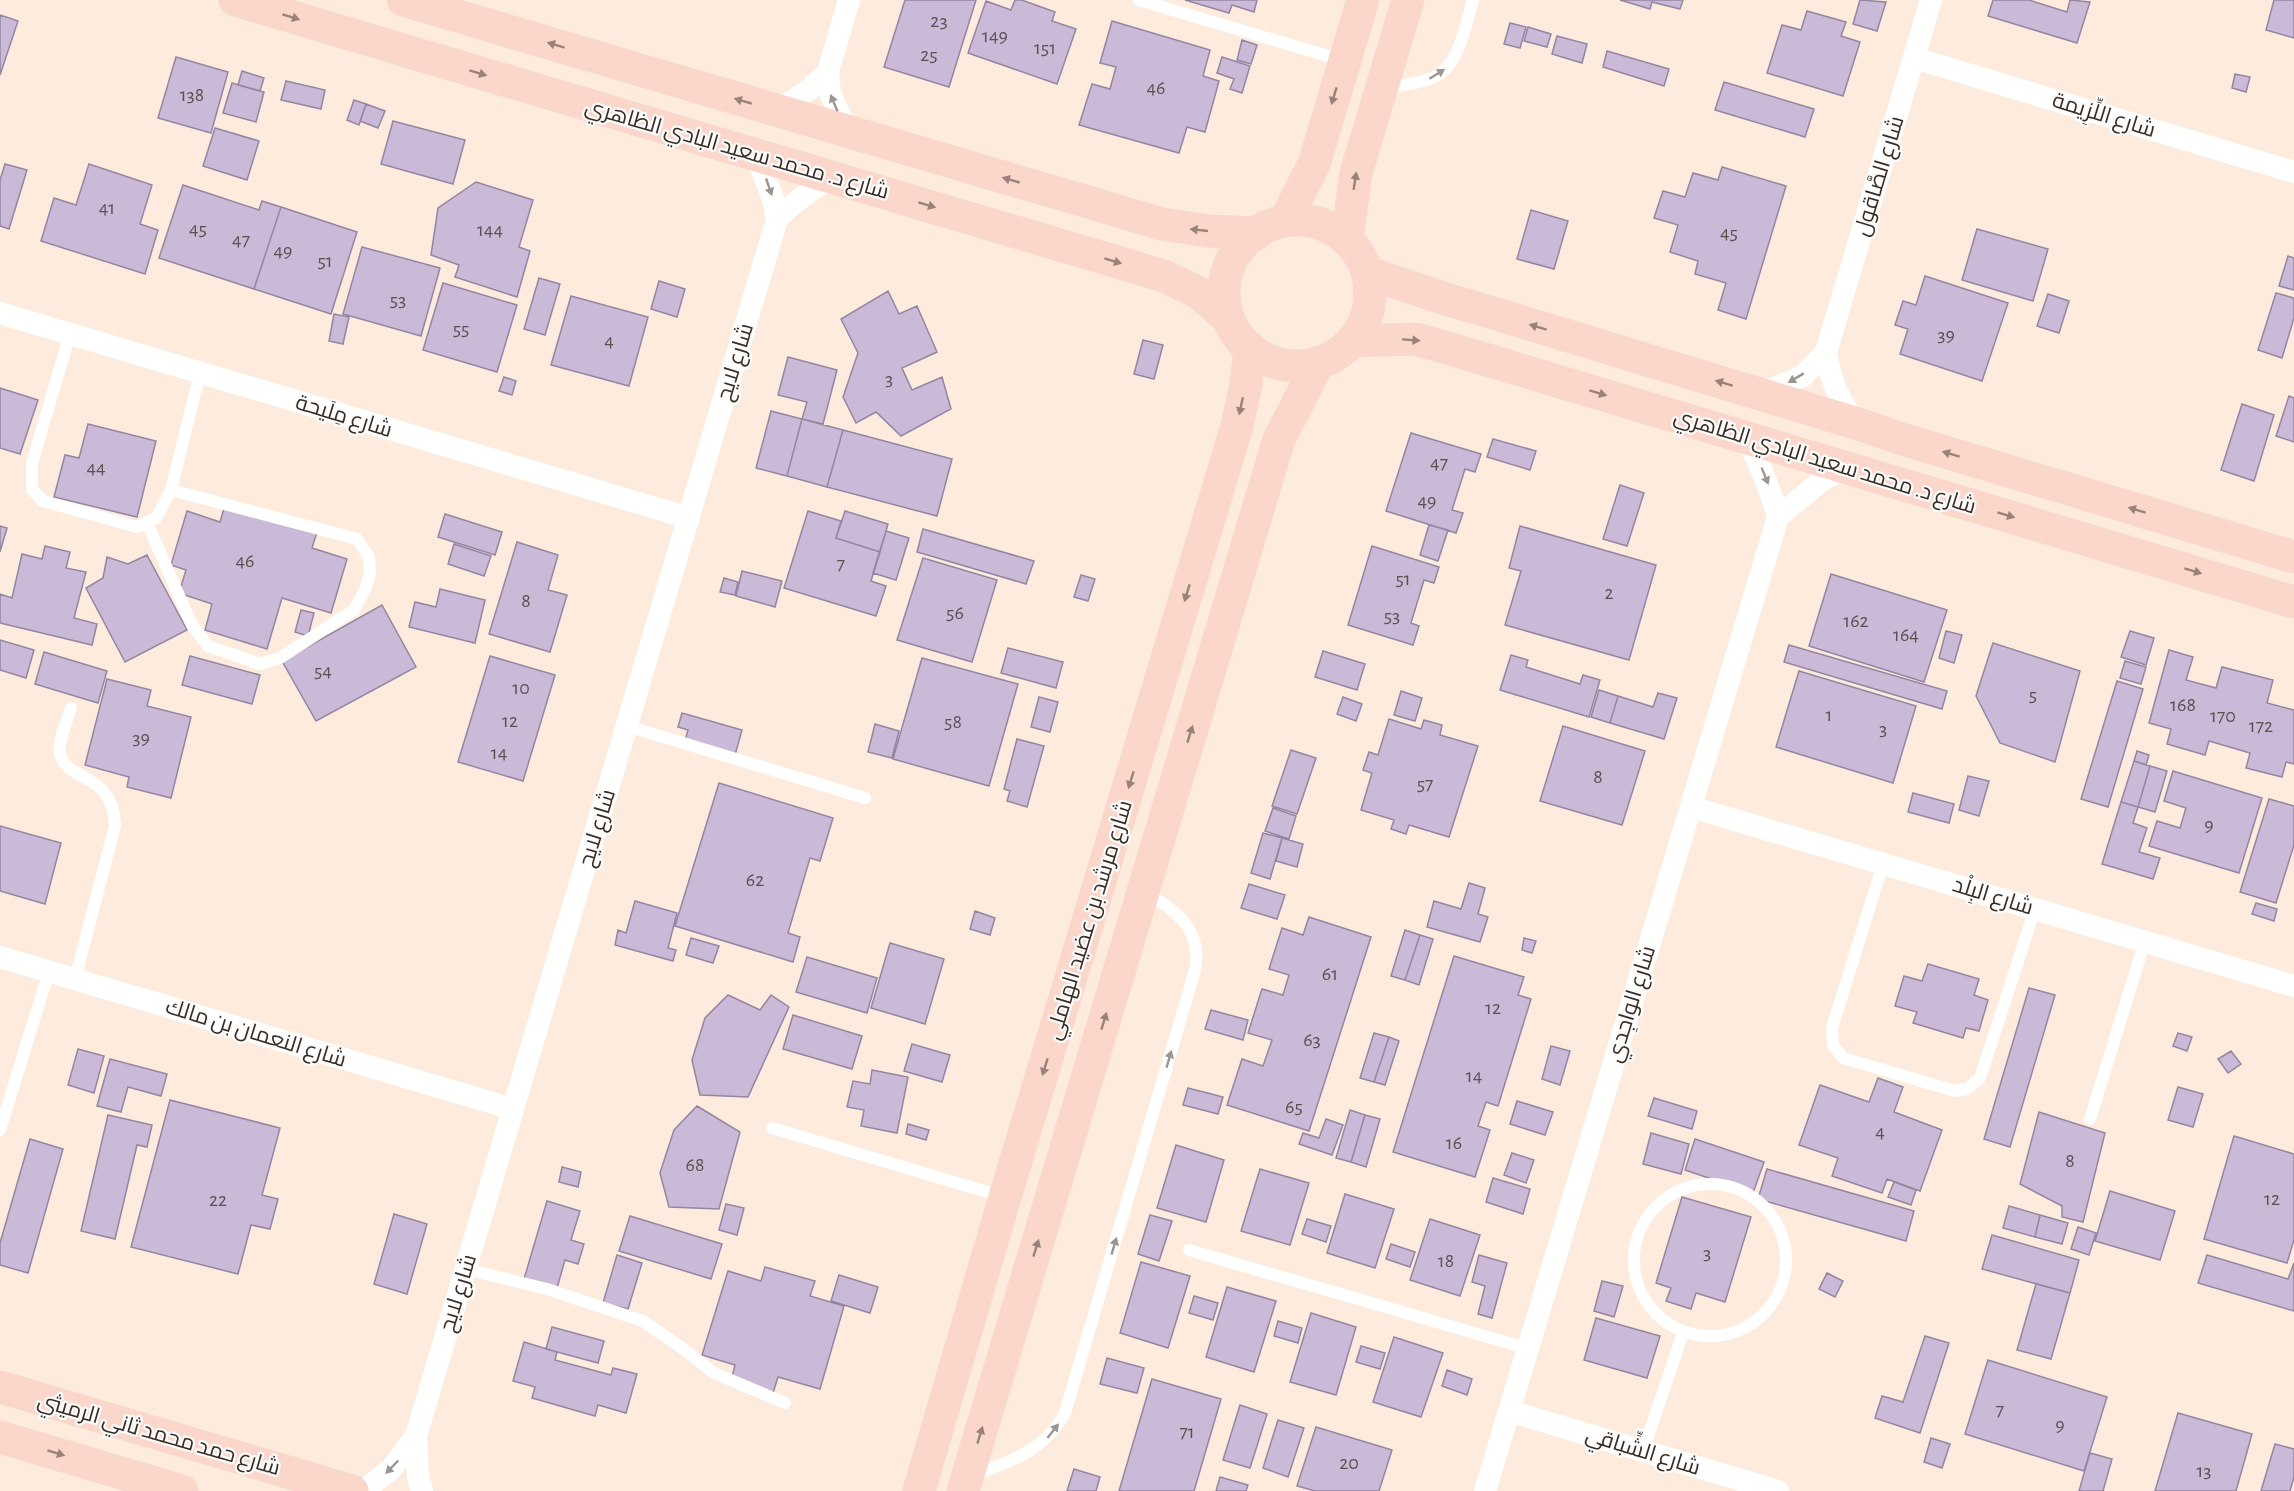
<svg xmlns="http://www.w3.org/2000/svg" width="2294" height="1491" font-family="'Alegreya Sans',Cairo,sans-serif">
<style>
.building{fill:#cabad8;stroke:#9585a2;stroke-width:1.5}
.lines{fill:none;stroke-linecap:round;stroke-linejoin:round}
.lane{stroke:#fff;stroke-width:12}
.street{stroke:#fff;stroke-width:22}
.secondary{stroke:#fad6cb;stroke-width:33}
.oneway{fill:#998278}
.oneway2{fill:#9c9692}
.labels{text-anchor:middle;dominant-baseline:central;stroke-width:4.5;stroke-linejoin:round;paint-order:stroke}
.number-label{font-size:20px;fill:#5c5051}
.street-label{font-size:22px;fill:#382d24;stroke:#fcfcfc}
</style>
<rect width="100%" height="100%" fill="#fdecdd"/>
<!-- building -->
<path class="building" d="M905,0H976L949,87L884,67Z
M1015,0H1022L1055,12L1052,21L1076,29L1057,84L968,53L986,1L1011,10Z
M1185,0H1257L1254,12L1232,5L1229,13Z
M1620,0H1683L1680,9L1652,2L1650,9Z
M1860,0L1886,2L1877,31L1853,24Z
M1993,0H2029L2067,12L2070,0L2090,2L2077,43L1988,16Z
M2274,0H2294V38L2266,30Z
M1807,11L1846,22L1841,36L1860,42L1843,96L1767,73L1782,25L1801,30Z
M0,15L18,21L0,75Z
M1112,21L1210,50L1203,76L1219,81L1205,132L1187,127L1179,153L1079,125L1092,84L1110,89L1116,67L1100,63Z
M1510,23L1526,27L1520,48L1504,44Z
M1528,27L1551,34L1547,47L1524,41Z
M1557,36L1587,44L1582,63L1552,54Z
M1242,40L1257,45L1251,64L1237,60Z
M1607,51L1669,69L1664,86L1603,67Z
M176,57L228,72L211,133L158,118Z
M1222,57L1250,66L1242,93L1230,89L1234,79L1217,73Z
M242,71L264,78L260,91L238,85Z
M2235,74L2250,77L2246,92L2232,88Z
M286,81L325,90L321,109L281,100Z
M1724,82L1814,109L1805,137L1715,110Z
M232,83L264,92L256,122L223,113Z
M354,100L366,104L359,125L347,120Z
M366,104L385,111L378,128L360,121Z
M393,121L465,140L453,184L381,164Z
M215,128L259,141L247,180L203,166Z
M5,164L27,170L9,229L0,226V180Z
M89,164L152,185L140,224L158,230L145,274L41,241L54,198L76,205Z
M1722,167L1786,186L1746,319L1718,310L1726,283L1695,274L1698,261L1670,252L1678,225L1654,218L1663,191L1685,197L1693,173L1718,180Z
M476,182L533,200L519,247L530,251L517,297L455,277L459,265L431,255L438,208Z
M183,185L259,210L262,201L281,207L254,289L159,258Z
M281,207L357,232L331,314L254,289Z
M1531,210L1568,221L1554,269L1517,259Z
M1977,229L2048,249L2033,301L1962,280Z
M362,247L440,268L421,336L343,314Z
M2288,256L2294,258V290L2279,286Z
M1925,276L2008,303L1982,381L1900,354L1908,329L1895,325L1903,301L1916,305Z
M539,278L560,284L545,335L524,329Z
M659,281L685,289L677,317L651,309Z
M443,283L517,305L497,372L423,350Z
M888,291L899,314L917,306L937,352L902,368L912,390L942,377L951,409L901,436L876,412L856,423L843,397L858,353L841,319Z
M2276,293L2294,298V318L2282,358L2258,350Z
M2048,294L2069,301L2059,333L2037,326Z
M571,296L648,317L629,386L551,365Z
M334,314L349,317L343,344L329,341Z
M1143,340L1163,345L1154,379L1134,374Z
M788,357L837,370L823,424L802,419L807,402L778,395Z
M504,377L516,381L512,395L499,391Z
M0,388L38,400L20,454L0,448Z
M2289,396L2294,398V442L2276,436Z
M2242,404L2274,415L2254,481L2221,470Z
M771,411L802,419L787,476L756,468Z
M802,419L843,430L827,487L787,476Z
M88,424L156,441L137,517L54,497L65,455L79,458Z
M843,430L952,459L937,516L827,487Z
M1411,433L1481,454L1475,472L1465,469L1452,510L1463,513L1456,533L1386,511Z
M1493,439L1536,451L1530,470L1487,457Z
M1620,485L1644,493L1627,546L1603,539Z
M225,505L317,532L312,548L347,559L331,613L282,598L267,649L205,630L212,604L179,593L186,570L171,565L187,511L220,522Z
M808,511L841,521L836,538L880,552L871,581L886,586L876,616L784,588Z
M845,511L888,524L880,552L836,538Z
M445,514L502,532L495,555L438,537Z
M1429,525L1448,530L1438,561L1420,555Z
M0,526L7,528L0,552Z
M1520,526L1656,565L1629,660L1505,625L1521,571L1509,568Z
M923,529L1034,561L1026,584L917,552Z
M886,531L909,538L896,580L873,573Z
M517,542L558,555L548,590L567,595L550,652L489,634Z
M454,544L491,556L484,576L448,564Z
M45,546L70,552L66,568L86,572L74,618L97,624L92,645L0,623V594L12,598L22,554L42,559Z
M1372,546L1439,567L1434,583L1424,580L1411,623L1419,626L1413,645L1348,625Z
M147,555L187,630L125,662L86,588L103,578L107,557L128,564Z
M923,558L997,580L972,662L897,640Z
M742,571L782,581L775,607L736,596Z
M1831,574L1947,610L1924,682L1809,646Z
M1081,575L1095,579L1088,601L1074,597Z
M724,578L738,582L735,595L720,592Z
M440,589L485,600L475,643L409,627L415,602L436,607Z
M382,605L416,667L316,721L282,661Z
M301,610L314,613L308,636L295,632Z
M1946,631L1962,635L1954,663L1939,658Z
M2130,631L2154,638L2146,665L2121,657Z
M0,640L34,650L26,678L0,670Z
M1993,643L2080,671L2055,762L2000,743L1976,696Z
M1789,645L1947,691L1942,709L1784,662Z
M1008,648L1063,662L1056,688L1001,673Z
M2169,650L2193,657L2186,680L2216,688L2222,667L2273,680L2267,703L2294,710V764L2286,762L2282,777L2246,768L2250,753L2209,741L2205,755L2167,744L2171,729L2149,723Z
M1323,651L1365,664L1357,690L1315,677Z
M44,652L107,671L98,703L35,684Z
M1511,655L1528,660L1526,667L1580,684L1583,675L1600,680L1589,717L1500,690Z
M190,656L260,675L252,704L182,685Z
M490,656L555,675L523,781L458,762Z
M922,658L1018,684L989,786L893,759Z
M2125,661L2146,667L2141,684L2120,678Z
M1799,671L1916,706L1893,783L1776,747Z
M107,679L151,690L147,706L191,717L171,798L127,787L129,777L85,765Z
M2117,681L2143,689L2108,807L2081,799Z
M1599,690L1618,696L1610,723L1591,717Z
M1401,691L1422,698L1415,721L1394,715Z
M1658,693L1677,698L1664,739L1610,723L1618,696L1653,707Z
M1039,697L1058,702L1050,732L1031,727Z
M1343,697L1362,704L1356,721L1337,714Z
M682,713L742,730L735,755L685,741L688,730L678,727Z
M1389,719L1421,729L1424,720L1442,725L1440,735L1478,746L1449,837L1409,825L1406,834L1391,829L1394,820L1361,810L1372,773L1363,770L1369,752L1378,755Z
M875,724L899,731L892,758L868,752Z
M1563,726L1645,751L1622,825L1540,801Z
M1017,739L1044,746L1027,807L1007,801L1010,791L1004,789Z
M1291,750L1316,758L1297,814L1272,806Z
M2137,751L2149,755L2146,765L2134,761Z
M2134,761L2150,766L2138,807L2121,802Z
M2150,766L2167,771L2155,812L2138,807Z
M2173,771L2262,798L2239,873L2149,846L2157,821L2180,828L2186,808L2164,801Z
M1968,776L1989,781L1979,816L1959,810Z
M719,783L833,818L820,861L810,858L788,933L800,937L793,962L675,926Z
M1913,793L1954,804L1949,823L1908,812Z
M2269,799L2294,806V845L2276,903L2240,892Z
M2121,802L2138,807L2133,823L2147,828L2139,852L2160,858L2153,879L2102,864Z
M1273,808L1296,816L1289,839L1265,831Z
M0,826L61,843L45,904L0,891Z
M1263,833L1282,838L1270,879L1251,873Z
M1282,838L1303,844L1297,867L1276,861Z
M1469,883L1485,888L1478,914L1488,917L1480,942L1427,927L1434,901L1461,909Z
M1249,884L1285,895L1277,919L1241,908Z
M635,901L677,913L668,948L676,950L673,961L615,945L618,930L626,933Z
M2256,903L2277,909L2274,921L2252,914Z
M975,911L995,918L990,935L970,929Z
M1309,917L1371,937L1309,1131L1227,1105L1242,1059L1263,1066L1272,1040L1248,1033L1262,989L1283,995L1289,975L1269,969L1282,928L1303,935Z
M1405,930L1420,935L1405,980L1391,976Z
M1420,935L1433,939L1419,985L1405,980Z
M691,938L719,946L713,963L686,955Z
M1524,938L1536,941L1532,953L1522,950Z
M890,943L944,959L925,1024L871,1008Z
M1454,956L1524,977L1518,995L1531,999L1498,1106L1486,1102L1478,1126L1490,1130L1475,1177L1393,1152Z
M807,957L877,978L867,1013L796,992Z
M1928,964L1979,979L1974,995L1988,1000L1979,1031L1966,1028L1963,1038L1913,1023L1917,1012L1895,1006L1904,976L1922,981Z
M2029,988L2055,995L2010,1147L1984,1139Z
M728,995L760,1010L771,995L789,1007L748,1097L700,1095L692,1060L705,1018Z
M1211,1010L1248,1020L1243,1040L1205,1029Z
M793,1015L862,1036L852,1069L783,1049Z
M1374,1033L1389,1037L1374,1082L1360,1078Z
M2178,1033L2192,1037L2187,1051L2173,1046Z
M1389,1037L1399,1041L1385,1085L1374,1082Z
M912,1044L950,1055L942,1082L904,1071Z
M1551,1046L1570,1051L1560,1085L1542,1079Z
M78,1049L104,1056L94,1093L68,1085Z
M2231,1051L2241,1064L2228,1073L2218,1059Z
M110,1059L167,1074L161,1096L128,1087L121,1112L97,1106Z
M872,1070L908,1077L897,1133L861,1126L864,1110L847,1107L853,1081L870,1084Z
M1878,1078L1903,1087L1894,1112L1942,1130L1920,1191L1887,1179L1882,1193L1832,1176L1838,1158L1799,1145L1820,1085L1869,1102Z
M2178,1087L2203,1094L2193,1127L2168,1120Z
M1188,1088L1223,1097L1218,1114L1183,1105Z
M1654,1098L1697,1111L1692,1129L1648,1116Z
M170,1100L280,1128L262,1195L278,1199L270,1229L251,1225L238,1274L131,1247Z
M1517,1101L1553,1112L1545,1135L1510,1124Z
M697,1106L740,1132L719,1209L669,1207L660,1173L674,1130Z
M1350,1110L1365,1115L1351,1162L1336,1158Z
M2039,1112L2105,1133L2083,1222L2062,1217V1206L2020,1184Z
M108,1115L152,1125L147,1147L137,1145L115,1239L81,1231Z
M1365,1115L1380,1119L1366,1167L1351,1162Z
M1326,1119L1343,1125L1332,1155L1299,1144L1303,1133L1319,1138Z
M908,1124L929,1130L926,1140L906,1134Z
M1651,1133L1689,1144L1681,1174L1643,1164Z
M2234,1136L2294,1154V1240L2287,1263L2204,1239Z
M30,1139L63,1149L28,1273L0,1265V1243Z
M1695,1139L1764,1162L1753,1193L1685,1170Z
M1176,1145L1224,1160L1206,1222L1157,1208Z
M1512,1153L1534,1160L1526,1183L1504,1175Z
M562,1167L581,1172L578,1187L559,1182Z
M1260,1169L1309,1183L1290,1245L1241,1231Z
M1767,1169L1914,1211L1906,1241L1758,1199Z
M1493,1178L1530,1189L1523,1214L1486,1202Z
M1894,1182L1916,1190L1911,1205L1888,1197Z
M2110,1191L2175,1211L2160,1260L2095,1241Z
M1345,1194L1394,1209L1375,1268L1327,1253Z
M1682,1197L1751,1217L1725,1302L1696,1293L1691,1309L1666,1301L1671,1288L1656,1283Z
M547,1201L580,1211L571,1240L584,1244L578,1264L565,1260L557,1288L524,1279Z
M726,1204L744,1208L737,1235L719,1230Z
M2009,1206L2040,1215L2035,1237L2003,1228Z
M394,1214L427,1224L407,1294L374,1284Z
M1150,1215L1172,1221L1159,1261L1138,1254Z
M2040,1215L2068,1223L2062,1244L2035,1237Z
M630,1216L722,1244L711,1279L619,1251Z
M1307,1219L1331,1226L1326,1242L1302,1234Z
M1430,1219L1480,1235L1460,1296L1410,1280Z
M2078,1227L2096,1233L2089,1255L2071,1249Z
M1992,1235L2079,1260L2070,1293L1982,1269Z
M1391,1244L1415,1252L1410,1267L1386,1259Z
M617,1255L642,1263L628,1309L603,1303Z
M1479,1255L1507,1263L1492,1318L1478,1314L1485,1286L1472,1282Z
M2207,1255L2288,1279L2294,1263V1311L2198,1283Z
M1141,1262L1190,1276L1168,1348L1120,1333Z
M765,1267L815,1281L810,1296L844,1306L820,1389L778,1377L773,1393L731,1381L735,1365L702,1355L728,1271L761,1281Z
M1827,1273L1843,1281L1835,1297L1819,1289Z
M839,1275L878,1287L870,1313L831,1301Z
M1602,1281L1623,1286L1614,1317L1594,1311Z
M2036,1284L2070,1293L2051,1359L2017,1350Z
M1227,1287L1276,1301L1254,1372L1206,1357Z
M1194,1296L1218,1303L1213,1320L1189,1313Z
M1311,1313L1356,1327L1336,1395L1290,1382Z
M1596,1318L1660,1336L1647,1378L1584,1360Z
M1278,1321L1302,1328L1298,1343L1274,1336Z
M552,1327L604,1341L598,1363L546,1349Z
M1925,1336L1949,1343L1920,1433L1875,1418L1882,1396L1903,1402Z
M1394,1337L1443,1353L1421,1417L1373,1402Z
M524,1342L557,1352L555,1360L611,1375L613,1368L637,1374L626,1413L598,1405L595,1416L532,1398L535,1387L513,1381Z
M1361,1346L1385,1353L1380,1369L1356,1362Z
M1107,1358L1144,1368L1137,1393L1100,1384Z
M1988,1360L2107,1397L2084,1471L1965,1434Z
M1447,1370L1472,1379L1467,1395L1442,1386Z
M1152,1379L1221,1399L1194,1491H1119Z
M1240,1405L1267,1414L1250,1468L1223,1460Z
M2178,1413L2252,1434L2236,1491H2155Z
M1278,1420L1304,1428L1288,1477L1263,1468Z
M1316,1427L1392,1450L1379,1491H1315L1297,1486Z
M1931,1438L1950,1444L1942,1468L1924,1462Z
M2275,1444L2294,1449V1477L2290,1491H2261Z
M2090,1453L2112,1459L2103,1491H2079Z
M1074,1469L1100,1477L1096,1491H1067Z
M1220,1477L1248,1485L1246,1491H1216Z"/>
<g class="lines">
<!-- lane -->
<path class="lane" d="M1139,0L1345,61
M1385,88C1400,85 1418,84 1432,78C1460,66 1465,26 1473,0
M70,334L32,463V490L43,501L137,527L156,518L171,490L200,373
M147,523L192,625L208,646L260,664L280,658L354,610L365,590L370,574L369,557L357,539L171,490
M71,708C67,721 58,740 60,753C65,783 113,770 115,826L75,979
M627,726L865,798
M1883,864L1832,1028L1833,1045L1843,1058L1955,1091L1967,1089L1980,1078L2035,909
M2090,1119L2145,941
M772,1128L1004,1197
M0,1130L49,971
M1634 1260a76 76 0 1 1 152 0a76 76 0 1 1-152 0Z
M1189,1250L1526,1348
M466,1269L547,1289L643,1321L685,1350L714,1373L785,1403
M1643,1451L1683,1333
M973,1476C1011,1460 1044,1452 1065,1413L1195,970C1203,927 1175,913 1145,890"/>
<!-- street -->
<path class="street" d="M1914,58L2294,172
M777,111L810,89L828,72
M847,131L830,93L828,72L849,0
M756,156L773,198L777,219
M0,313L689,518
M1760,394L1803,376L1826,352
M1855,423C1837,395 1832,385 1826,352L1931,0
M1746,438C1760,464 1770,488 1778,517
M1691,807L2294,986
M0,957L513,1109
M1509,1411L1778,1491
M416,1436L418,1477L422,1491
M363,1491L391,1469L416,1436L777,219C795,201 812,188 834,177
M1485,1491L1778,517L1821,481L1845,467"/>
<!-- secondary -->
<path class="secondary" d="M235,0L1164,276L1199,293L1228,318
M403,0L1162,224L1209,231L1257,233
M1224 293a73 73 0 1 1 146 0a73 73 0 1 1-146 0Z
M1285,221L1314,164L1363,0
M1347,239L1356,173L1408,0
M1368,273L1440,297L1855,423L1902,439L2294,557
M1352,341L1415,339L1451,349L2294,602
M0,1387L352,1491
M0,1437L182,1491
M919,1491L1005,1197L1237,426L1246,384L1250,348
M963,1491L1279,439L1319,362"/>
</g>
<!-- one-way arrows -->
<defs><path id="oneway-solid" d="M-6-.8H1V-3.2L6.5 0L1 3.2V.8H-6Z" transform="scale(1.5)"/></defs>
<g class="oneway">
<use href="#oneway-solid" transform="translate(291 17) rotate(17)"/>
<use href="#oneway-solid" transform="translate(556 45) rotate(-163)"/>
<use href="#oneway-solid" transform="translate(478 73) rotate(17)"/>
<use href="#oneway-solid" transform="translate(1334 96) rotate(107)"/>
<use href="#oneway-solid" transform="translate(743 101) rotate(-164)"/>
<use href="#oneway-solid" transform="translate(1011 180) rotate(-164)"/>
<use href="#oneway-solid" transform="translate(1355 181) rotate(-81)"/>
<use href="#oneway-solid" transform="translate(927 205) rotate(17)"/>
<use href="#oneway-solid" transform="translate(1199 230) rotate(-174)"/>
<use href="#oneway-solid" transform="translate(1113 261) rotate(17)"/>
<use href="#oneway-solid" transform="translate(1538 327) rotate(-163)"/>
<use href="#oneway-solid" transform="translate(1411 340) rotate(4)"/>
<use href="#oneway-solid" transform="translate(1724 383) rotate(-163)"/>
<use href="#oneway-solid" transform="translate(1598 393) rotate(17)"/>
<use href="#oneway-solid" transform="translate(1241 406) rotate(102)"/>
<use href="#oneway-solid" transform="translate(1951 454) rotate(-163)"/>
<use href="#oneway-solid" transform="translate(2137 510) rotate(-163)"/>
<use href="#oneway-solid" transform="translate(2006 515) rotate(17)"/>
<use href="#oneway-solid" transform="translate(2193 571) rotate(17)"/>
<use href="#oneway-solid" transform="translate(1187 593) rotate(107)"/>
<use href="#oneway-solid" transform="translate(1190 734) rotate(-73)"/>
<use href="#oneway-solid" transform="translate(1131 780) rotate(107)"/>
<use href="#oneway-solid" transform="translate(1104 1021) rotate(-73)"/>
<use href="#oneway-solid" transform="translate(1045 1067) rotate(107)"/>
<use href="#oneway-solid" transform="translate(1036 1248) rotate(-73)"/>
<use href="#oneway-solid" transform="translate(980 1435) rotate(-73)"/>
<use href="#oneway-solid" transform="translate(56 1453) rotate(17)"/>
</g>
<g class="oneway2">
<use href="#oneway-solid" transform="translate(1437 74) rotate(-32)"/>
<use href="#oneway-solid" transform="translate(834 103) rotate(-113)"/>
<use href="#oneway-solid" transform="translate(769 187) rotate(71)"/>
<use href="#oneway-solid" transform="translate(1796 378) rotate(149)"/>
<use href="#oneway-solid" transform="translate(1765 476) rotate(68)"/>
<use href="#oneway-solid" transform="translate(1169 1059) rotate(-74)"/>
<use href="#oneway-solid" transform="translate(1114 1246) rotate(-74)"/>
<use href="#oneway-solid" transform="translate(1053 1431) rotate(-52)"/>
<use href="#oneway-solid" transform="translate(392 1467) rotate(134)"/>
</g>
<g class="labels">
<!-- number labels -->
<g class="number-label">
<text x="939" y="21">23</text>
<text x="995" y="36">149</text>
<text x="1045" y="48">151</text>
<text x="929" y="55">25</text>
<text x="1156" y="88">46</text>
<text x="192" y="95">138</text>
<text x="107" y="208">41</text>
<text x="198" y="229">45</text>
<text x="490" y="230">144</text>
<text x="1729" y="233">45</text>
<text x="241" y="240">47</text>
<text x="283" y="251">49</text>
<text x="325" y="261">51</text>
<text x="398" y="300">53</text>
<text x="461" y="329">55</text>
<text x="1946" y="335">39</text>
<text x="609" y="341">4</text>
<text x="889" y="379">3</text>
<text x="1439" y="463">47</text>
<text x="96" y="468">44</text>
<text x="1427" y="501">49</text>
<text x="245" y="561">46</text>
<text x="841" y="564">7</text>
<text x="1403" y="579">51</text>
<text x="1609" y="593">2</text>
<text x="526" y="601">8</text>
<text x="955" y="613">56</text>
<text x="1392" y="616">53</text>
<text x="1856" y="621">162</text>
<text x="1906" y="635">164</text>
<text x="323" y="671">54</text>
<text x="521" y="688">10</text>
<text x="2033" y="695">5</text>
<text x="2183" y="705">168</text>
<text x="1829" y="715">1</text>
<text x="2223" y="716">170</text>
<text x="510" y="721">12</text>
<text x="953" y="722">58</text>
<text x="2261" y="726">172</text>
<text x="1883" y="729">3</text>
<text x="141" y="738">39</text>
<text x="499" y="753">14</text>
<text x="1598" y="777">8</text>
<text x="1425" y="784">57</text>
<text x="2209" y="825">9</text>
<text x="755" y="880">62</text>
<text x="1330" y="974">61</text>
<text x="1493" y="1008">12</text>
<text x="1312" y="1040">63</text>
<text x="1474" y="1076">14</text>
<text x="1294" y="1107">65</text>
<text x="1880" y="1132">4</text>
<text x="1454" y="1143">16</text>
<text x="2070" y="1161">8</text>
<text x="695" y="1165">68</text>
<text x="2272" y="1199">12</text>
<text x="218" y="1200">22</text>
<text x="1707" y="1253">3</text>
<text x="1446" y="1261">18</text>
<text x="2000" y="1410">7</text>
<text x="2060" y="1425">9</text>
<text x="1187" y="1432">71</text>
<text x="1349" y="1463">20</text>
<text x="2204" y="1471">13</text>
</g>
<!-- street labels -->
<g class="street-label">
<text transform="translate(2104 115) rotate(17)">شارع اللِّزِيمة</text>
<text transform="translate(737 149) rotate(16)">شارع د. محمد سعيد البادي الظاهري</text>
<text transform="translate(1879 176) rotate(-73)">شارع الصَّاقول</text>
<text transform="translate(735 362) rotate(-73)">شارع لايح</text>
<text transform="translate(344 416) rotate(17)">شارع مِلَيحة</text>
<text transform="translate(1825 461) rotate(17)">شارع د. محمد سعيد البادي الظاهري</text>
<text transform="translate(597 828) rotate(-73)">شارع لايح</text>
<text transform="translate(1993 896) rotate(17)">شارع البِلْد</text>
<text transform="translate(1089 920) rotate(-73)">شارع مرشد بن عضيد الهاملي</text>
<text transform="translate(1631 1004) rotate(-73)">شارع الواجِدي</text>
<text transform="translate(256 1033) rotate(17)">شارع النعمان بن مالك</text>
<text transform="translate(458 1293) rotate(-73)">شارع لايح</text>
<text transform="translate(159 1434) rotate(16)">شارع حمد محمد ثاني الرميثي</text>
<text transform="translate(1643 1451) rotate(17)">شارع الشِّباقي</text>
</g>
</g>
</svg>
